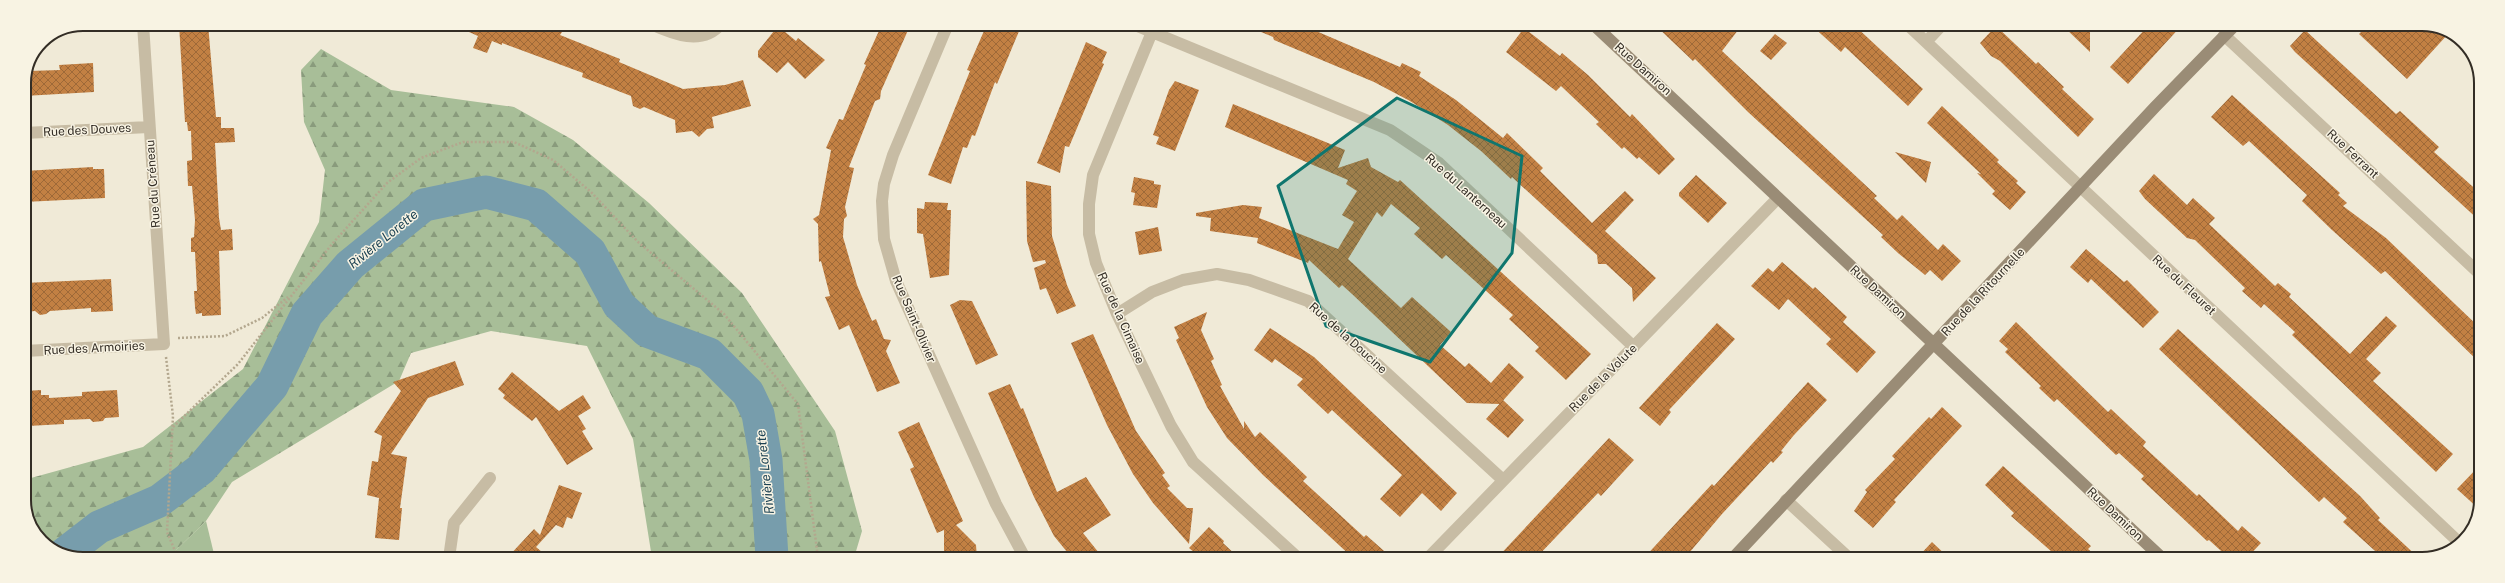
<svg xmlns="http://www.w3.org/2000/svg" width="2505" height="583" font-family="'Public Sans',sans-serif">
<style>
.forest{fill:url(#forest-firs)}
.green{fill:#a8be98}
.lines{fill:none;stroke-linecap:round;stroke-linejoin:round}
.river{stroke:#779dac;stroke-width:33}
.building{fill:url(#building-cross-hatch)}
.path{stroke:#b3a78e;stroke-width:2.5;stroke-dasharray:2 2;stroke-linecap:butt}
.street{stroke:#c7bca4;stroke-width:12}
.secondary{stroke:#9a8c76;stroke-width:12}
.marked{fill:#0f766e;fill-opacity:0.2;stroke:#0f766e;stroke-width:3;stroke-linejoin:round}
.labels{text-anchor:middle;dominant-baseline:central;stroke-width:3;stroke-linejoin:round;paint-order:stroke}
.street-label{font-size:12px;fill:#332d25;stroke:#f8f3e3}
.water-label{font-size:13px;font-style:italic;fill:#1c4253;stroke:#f8f3e3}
.rim{fill:none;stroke:#332d25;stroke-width:2}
</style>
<defs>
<pattern id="forest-firs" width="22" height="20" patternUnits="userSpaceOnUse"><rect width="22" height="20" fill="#a8be98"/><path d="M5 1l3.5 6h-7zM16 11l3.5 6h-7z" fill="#899b7c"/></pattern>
<pattern id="building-cross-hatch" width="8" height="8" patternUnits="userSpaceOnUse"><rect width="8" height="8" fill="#c28043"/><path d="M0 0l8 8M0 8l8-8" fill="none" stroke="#9e6938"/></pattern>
</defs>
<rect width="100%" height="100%" fill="#f0ead7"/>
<!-- forest -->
<path class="forest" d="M321,49L391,90L514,107L573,140L649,203L742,293L835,431L862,531L854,558H652L633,439L587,346L491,331L411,353L399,381L232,482L206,521L168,558H71L39,539L24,507V493L31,478L143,447L243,369L319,222L325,170L304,122L301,70Z"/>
<!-- green -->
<path class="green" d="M206,521L215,558H168Z"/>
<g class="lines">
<!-- river -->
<path class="river" d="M64,554L99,527L159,501L201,469L272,386L307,314L350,265L424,205L486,192L536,205L590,252L619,305L647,331L709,354L748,393L758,414L766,460L772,558"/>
</g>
<!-- building -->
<path class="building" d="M179,24H208L216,117H221V128H234L235,142L215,143L219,218L221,230L232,229L233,250L219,251L221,315L202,316V313L196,314L195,307L194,291H197L195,252H191V238L194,237L195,220L192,186H188L187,161L192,160L191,131H188L187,122H185Z
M451,24H542L562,32L560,35L620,59L619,62L683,89L725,85L743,80L751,106L712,117L714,128L707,129L699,137L692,131L676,133L675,120L644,107L640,109L633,106L631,96L582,77L583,73L502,43V45L492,41L487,53L473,48L478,36Z
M882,24H901L909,28L881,91L880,99L875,101L849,167L854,168L845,207L847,216L844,219L843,237L857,285L872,321L876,319L884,339L891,340L886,351L900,383L877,392L849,325L839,330L825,297L830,296L821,261L819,262L818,224L813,219L819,215L831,150L826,148L839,119L843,120L866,65L864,64Z
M987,24H1022L997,84L995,82L975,136L972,135L967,148L963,147L951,184L928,175L970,71L967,70Z
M1244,25H1302L1400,67L1402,63L1421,72L1419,76L1456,100L1503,138L1507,133L1543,168L1540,171L1592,223L1625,191L1634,200L1605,231L1656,278L1633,302L1632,288L1606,264H1598L1597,255L1575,235L1512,177L1511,179L1481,151L1448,125L1410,101L1374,82L1274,40L1273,37Z
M1655,25H1742L1722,51L1877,196L1874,198L1897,220L1902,215L1938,250L1943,244L1961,261L1942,281L1930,270L1925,275L1898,253L1881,237L1883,235L1748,112L1695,59L1693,61Z
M1811,25H1854L1923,89L1908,106L1845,47L1841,52Z
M2062,25H2090V52Z
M2149,25H2182L2128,84L2110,67Z
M2368,25H2434L2448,34L2407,79L2359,34Z
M778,26L796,41L798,38L825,60L805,79L788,62L777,73L758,57V51Z
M1996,26L2036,64L2038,62L2064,87L2062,89L2094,119L2078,137L2000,61L1991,56L1980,43Z
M1524,28L1560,56L1562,53L1588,75L1630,117L1632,114L1675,159L1659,175L1639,157L1637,159L1624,147L1622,149L1596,124L1599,122L1561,86L1556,91L1506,52Z
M2305,30L2396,114L2400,111L2439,147L2434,152L2481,194V222L2295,52L2290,46Z
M1775,34L1787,43L1771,60L1760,51Z
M1086,42L1107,52L1102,63L1104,64L1069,147L1065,146L1060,173L1037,163Z
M93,63L94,92L24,96V83L29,71L60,70L59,65Z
M1175,81L1199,90L1175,151L1156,144L1159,137L1153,135L1169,90Z
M2232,95L2340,193L2338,195L2347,203L2343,206L2386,238L2480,328V363L2385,271L2381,274L2332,230L2302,201L2307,195L2249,141L2243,146L2211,117Z
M1233,104L1345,150L1338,168L1368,158L1371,167L1398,182L1400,180L1591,354L1566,380L1535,351L1539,347L1509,319L1513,315L1446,255L1442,259L1414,234L1420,228L1391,204L1382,217L1377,212L1348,259L1401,308L1412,297L1451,332L1440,345L1465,367L1469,363L1491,383L1509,363L1524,377L1500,404L1467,403L1352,294L1342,285L1339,288L1309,260L1308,263L1257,243L1258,238L1210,231L1211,218L1196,216V213L1243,205L1262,207L1259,218L1338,249L1354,222L1342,215L1357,191L1346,184L1348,180L1225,127Z
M1942,106L1999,160L1997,162L2018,181L2016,183L2026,192L2010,210L1992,194L1995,191L1977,173L1981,174L1927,123Z
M1895,152L1931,162L1926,183Z
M93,167V169H104L105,198L24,202V171Z
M2154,174L2187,205L2193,198L2215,218L2209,224L2275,286L2278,283L2291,294L2289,297L2350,354L2386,316L2397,326L2366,359L2381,373L2373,381L2453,454L2436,472L2292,335L2295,332L2264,304L2261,308L2242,291L2245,288L2195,240L2187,238L2145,199L2139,191Z
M1696,175L1727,203L1708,223L1679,196V193Z
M1134,177L1154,181V184L1161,185L1157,208L1133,205L1135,193L1131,192Z
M1026,181L1051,186L1052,236L1067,285L1076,306L1057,314L1046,288L1040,290L1034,268L1046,263L1045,260L1033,262L1027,241Z
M925,202L948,203L947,210H951L949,275L930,278L923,234L917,233V208L924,209Z
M1158,227L1162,251L1139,255L1135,232Z
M2086,249L2124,282L2127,280L2159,312L2143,328L2091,279L2088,283L2070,267Z
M1782,262L1813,289L1815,287L1847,317L1843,322L1876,352L1857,373L1826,344L1831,339L1788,299L1779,310L1751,286L1768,268L1773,272Z
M111,279L113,311L91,312V308L50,311L46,314L40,315L35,311L26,312L24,283Z
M960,300L972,301L998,355L976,365L950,305Z
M1207,312L1201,330L1214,359L1211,361L1222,385L1220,386L1244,429V421L1255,437L1260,432L1307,477L1303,481L1364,537L1366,535L1392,558H1353L1263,475L1227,438L1207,407L1176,340L1179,338L1174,327Z
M2016,322L2108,412L2111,409L2146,442L2143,446L2197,496L2199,494L2238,531L2242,526L2261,543L2246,559H2230L2209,540L2207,541L2141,479L2144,476L2119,453L2116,455L2057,399L2054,402L2039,388L2041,386L2005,352L2008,349L1999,341Z
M1717,323L1735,339L1669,410L1671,412L1660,426L1639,408Z
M1270,328L1314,357L1457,493L1441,511L1422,493L1400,517L1380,499L1402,475L1332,410L1328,414L1297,385L1303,379L1275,359L1272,363L1254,350Z
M2178,329L2360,496L2380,518L2378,520L2420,559H2384L2343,522L2347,518L2324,497L2319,502L2159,349Z
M1093,334L1136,431L1165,473L1162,475L1170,486L1167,488L1187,508H1193L1189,544L1153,503L1133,474L1107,425L1071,343Z
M455,361L464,385L428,398L391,454L407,457L400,508H402L399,540L375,538L379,498L367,495L372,461L378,462L382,436L374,432L401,391L393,382Z
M512,372L559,411L583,395L591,408L578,416L586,429L582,431L593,449L567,465L536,417L532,421L503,398L505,395L498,389Z
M1808,382L1827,400L1794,435L1781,451L1783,452L1773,463L1771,461L1722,514L1684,559H1643L1712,484L1714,486Z
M1010,384L1021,409L1023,408L1057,492L1086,477L1111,515L1083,533L1103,558H1072L1054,536L1034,497L988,393Z
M41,390V395H49V398L82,396V392L117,390L119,417L105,418L103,421L93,422L90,419L64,420V424L28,426L26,391Z
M1503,400L1524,420L1508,438L1486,419Z
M1942,407L1962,426L1894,500L1896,502L1873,528L1854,511L1867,492L1865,490L1895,459L1892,456L1929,417L1931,419Z
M919,422L963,521L956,525L976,545L977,558H944V530L937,533L910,469L914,467L898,432Z
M1609,438L1634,460L1601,496L1598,493L1535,559H1496Z
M2480,465V510L2457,489Z
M2003,466L2091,546L2088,549L2099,559H2060L2011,516L2014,513L1985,485Z
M559,485L582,493L572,519L567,517L563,528L556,525L536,547L549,558H507L534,529L540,535Z
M1209,527L1224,541L1223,543L1239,558H1201L1189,548Z
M1932,542L1950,559H1916Z"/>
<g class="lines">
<!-- path -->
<path class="path" d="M178,338L225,336L262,318L288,297
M166,357L173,416L167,532L178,558
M173,427L238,364L332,244L387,183L421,158L463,142H514L553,160L591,192L638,242L724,314L798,404L818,558"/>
<!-- street -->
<path class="street" d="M651,24C673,34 702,46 721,24
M948,24L893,155L884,184L882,201L884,239L896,281L996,504L1025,558
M1135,25L1390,130L1439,163L1634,347
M1908,25L2461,544
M1152,32L1093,175L1089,204V234L1096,263L1117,314L1171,426L1193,462L1298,558
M2224,35L2480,274
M1926,42L1942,25
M24,133L149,127
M1117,314L1152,292L1183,280L1217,274L1249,280L1308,301L1503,480
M24,351L164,344L143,24
M1786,500L1850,559
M449,558L454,523L490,478
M1428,558L1778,198"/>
<!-- secondary -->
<path class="secondary" d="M1594,25L2163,559
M1732,559L2155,107L2235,25"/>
</g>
<!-- marked area -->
<path class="marked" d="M1397,98L1522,156L1512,253L1430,362L1326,326L1278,186Z"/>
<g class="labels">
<!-- street labels -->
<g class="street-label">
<text transform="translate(1643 69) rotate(42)">Rue Damiron</text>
<text transform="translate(87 130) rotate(-3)">Rue des Douves</text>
<text transform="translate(2353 154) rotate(43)">Rue Ferrant</text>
<text transform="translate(153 184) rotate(-94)">Rue du Créneau</text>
<text transform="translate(1466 191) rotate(42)">Rue du Lanterneau</text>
<text transform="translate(2184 285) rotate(43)">Rue du Fleuret</text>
<text transform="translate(1878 292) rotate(43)">Rue Damiron</text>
<text transform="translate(1983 292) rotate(-47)">Rue de la Ritournelle</text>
<text transform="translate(1121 318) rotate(66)">Rue de la Cimaise</text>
<text transform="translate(914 319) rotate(67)">Rue Saint-Olivier</text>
<text transform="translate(1348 338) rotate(42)">Rue de la Doucine</text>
<text transform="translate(94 348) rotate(-3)">Rue des Armoiries</text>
<text transform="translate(1603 378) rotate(-45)">Rue de la Volute</text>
<text transform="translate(2115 514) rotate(43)">Rue Damiron</text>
</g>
<!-- water labels -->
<g class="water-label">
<text transform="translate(383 239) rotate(-39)">Rivière Lorette</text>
<text transform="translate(765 472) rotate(-96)">Rivière Lorette</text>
</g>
</g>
<!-- crop -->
<path d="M0 0H2505V583H0ZM83 31H2422A52 52 0 0 1 2474 83V500A52 52 0 0 1 2422 552H83A52 52 0 0 1 31 500V83A52 52 0 0 1 83 31Z" fill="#f8f3e3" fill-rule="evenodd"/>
<path class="rim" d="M83 31H2422A52 52 0 0 1 2474 83V500A52 52 0 0 1 2422 552H83A52 52 0 0 1 31 500V83A52 52 0 0 1 83 31Z"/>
</svg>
